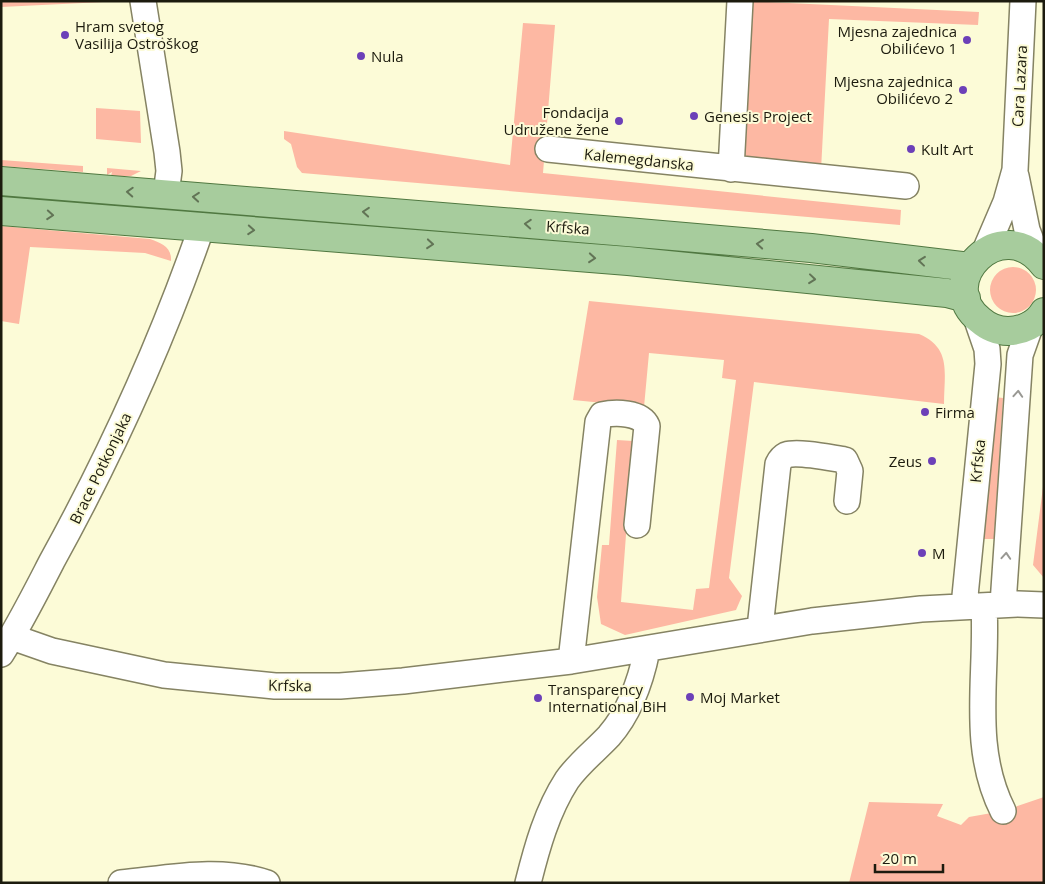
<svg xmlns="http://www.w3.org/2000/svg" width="1045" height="884" font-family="'Open Sans',sans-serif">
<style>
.green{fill:#fdb8a3}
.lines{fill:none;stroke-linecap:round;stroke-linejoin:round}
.minor-casing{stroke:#858363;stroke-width:28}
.major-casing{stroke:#507841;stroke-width:30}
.minor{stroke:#fff;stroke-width:25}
.major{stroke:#a7cc9d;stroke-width:28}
.oneway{stroke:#627456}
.oneway2{stroke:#999893}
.poi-dot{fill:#6c40b8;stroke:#fcfbd7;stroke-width:2}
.labels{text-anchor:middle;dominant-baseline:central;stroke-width:4;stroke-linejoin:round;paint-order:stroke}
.poi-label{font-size:15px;fill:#1c1b0e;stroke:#fcfbd7;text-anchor:start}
.street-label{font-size:15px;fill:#1c1b0e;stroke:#fcfbd7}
</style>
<rect width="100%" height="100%" fill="#fcfbd7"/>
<!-- green -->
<path class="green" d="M1,1H124L1,7Z
M746,1L979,12L978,25L829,19L821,170L740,161Z
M523,23L555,25L543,173L901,210L900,225L302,173L297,167L291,144L284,139V131L510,165Z
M96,108L140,111L141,143L96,139Z
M1,160L83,166V172L1,166Z
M107,168L141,171L131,176H111L112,172L107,175Z
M1,226L150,239C161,243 172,247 171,261L145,253L30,247L19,324L1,321Z
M990 290a23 23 0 1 1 46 0a23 23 0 1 1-46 0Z
M589,301L919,334C952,348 944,373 944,404L754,382L729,578L742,596L736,610L625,635L601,624L597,597L602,545H609L617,440L633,441L621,602L693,610L696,589L709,588L736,380L722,378L724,360L649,353L644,407L573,400Z
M994,397L1003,398L994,539H982Z
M1044,479V578L1033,565Z
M1044,797V883H849L869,802L943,804L937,816L961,825L969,817L1003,811Z"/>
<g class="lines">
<!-- minor casing -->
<g class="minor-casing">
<path id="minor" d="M143,1L167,152L169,171L166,194
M548,149L906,186
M731,169L740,1
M1016,176L1027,230L1038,258
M985,251L1006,202L1015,170L1023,1
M1003,604L1020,355L1031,324
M964,606L988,364L987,349L976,317
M984,606C988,676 970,746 1003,811
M760,628L778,464C780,460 782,457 786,455C798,451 831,458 845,460L850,471L847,501
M12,637L52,651L164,675L275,686H340L403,681L571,661L812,621L921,609L1018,604L1044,605
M1,654C20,624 36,592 52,561C111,454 162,342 202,226
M571,661L598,422L602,415C615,412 641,412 647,426L637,525
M121,883C170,878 220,867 267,883
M528,883C537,847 547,811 567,780C579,763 595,751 609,736C630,712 641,680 647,650"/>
</g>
<!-- major casing -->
<g class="major-casing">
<path id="major" d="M1,181L627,232L811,248L970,267
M1,211L628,261L947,293L966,298
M1044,265C1002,210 932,282 980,320C988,327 997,331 1008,331C1022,331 1037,324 1044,312"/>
</g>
<!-- minor -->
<use href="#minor" class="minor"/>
<!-- major -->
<use href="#major" class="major"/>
</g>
<!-- one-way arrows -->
<defs><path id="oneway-chevron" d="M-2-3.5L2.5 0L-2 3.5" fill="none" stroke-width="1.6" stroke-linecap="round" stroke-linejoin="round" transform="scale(1.25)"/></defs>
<g class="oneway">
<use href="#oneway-chevron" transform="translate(130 192) rotate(-177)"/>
<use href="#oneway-chevron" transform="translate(196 197) rotate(-175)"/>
<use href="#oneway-chevron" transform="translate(366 212) rotate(-175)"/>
<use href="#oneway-chevron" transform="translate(50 215) rotate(4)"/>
<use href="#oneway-chevron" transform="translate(528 224) rotate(-176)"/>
<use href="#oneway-chevron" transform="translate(251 230) rotate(4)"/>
<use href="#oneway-chevron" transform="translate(430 244) rotate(5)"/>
<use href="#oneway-chevron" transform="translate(760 244) rotate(-175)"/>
<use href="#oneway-chevron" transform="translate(592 258) rotate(5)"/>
<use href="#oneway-chevron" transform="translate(922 261) rotate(-174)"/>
<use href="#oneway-chevron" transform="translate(812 279) rotate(6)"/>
</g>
<g class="oneway2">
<use href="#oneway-chevron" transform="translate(1018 394) rotate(-86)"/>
<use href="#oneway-chevron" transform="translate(1006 556) rotate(-86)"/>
</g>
<!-- markers -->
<g class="poi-dot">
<circle cx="65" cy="35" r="5"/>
<circle cx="967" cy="40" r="5"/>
<circle cx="361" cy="56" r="5"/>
<circle cx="963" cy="90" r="5"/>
<circle cx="694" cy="116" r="5"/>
<circle cx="619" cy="121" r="5"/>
<circle cx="911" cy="149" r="5"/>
<circle cx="925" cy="412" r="5"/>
<circle cx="932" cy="461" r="5"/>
<circle cx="922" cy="553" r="5"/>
<circle cx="690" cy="697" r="5"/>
<circle cx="538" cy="698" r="5"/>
</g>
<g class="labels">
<!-- poi labels -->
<g class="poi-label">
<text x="75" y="26">Hram svetog<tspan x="75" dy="17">Vasilija Ostroškog</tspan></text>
<text x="957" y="31" text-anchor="end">Mjesna zajednica<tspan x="957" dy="17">Obilićevo 1</tspan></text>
<text x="371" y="56">Nula</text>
<text x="953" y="81" text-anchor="end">Mjesna zajednica<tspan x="953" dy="17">Obilićevo 2</tspan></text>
<text x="609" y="112" text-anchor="end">Fondacija<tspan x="609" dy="17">Udružene žene</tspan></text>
<text x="704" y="116">Genesis Project</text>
<text x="921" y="149">Kult Art</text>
<text x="935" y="412">Firma</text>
<text x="922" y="461" text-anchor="end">Zeus</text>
<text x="932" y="553">M</text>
<text x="548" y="689">Transparency<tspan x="548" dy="17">International BiH</tspan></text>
<text x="700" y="697">Moj Market</text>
</g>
<!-- street labels -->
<g class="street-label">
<text transform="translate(1019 86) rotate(-87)">Cara Lazara</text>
<text transform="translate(639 159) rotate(6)">Kalemegdanska</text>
<text transform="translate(568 227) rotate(4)">Krfska</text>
<text transform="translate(977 461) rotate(-84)">Krfska</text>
<text transform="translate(100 468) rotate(-64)">Brace Potkonjaka</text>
<text transform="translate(290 685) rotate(1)">Krfska</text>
</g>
</g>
<!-- border -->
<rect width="1045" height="884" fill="none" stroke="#1c1b0e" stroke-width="5"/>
<!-- scale -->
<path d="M875 864v8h68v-8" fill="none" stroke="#1c1b0e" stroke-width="2.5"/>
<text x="882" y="864" font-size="15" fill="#1c1b0e" stroke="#fcfbd7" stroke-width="4" paint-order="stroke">20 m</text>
</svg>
